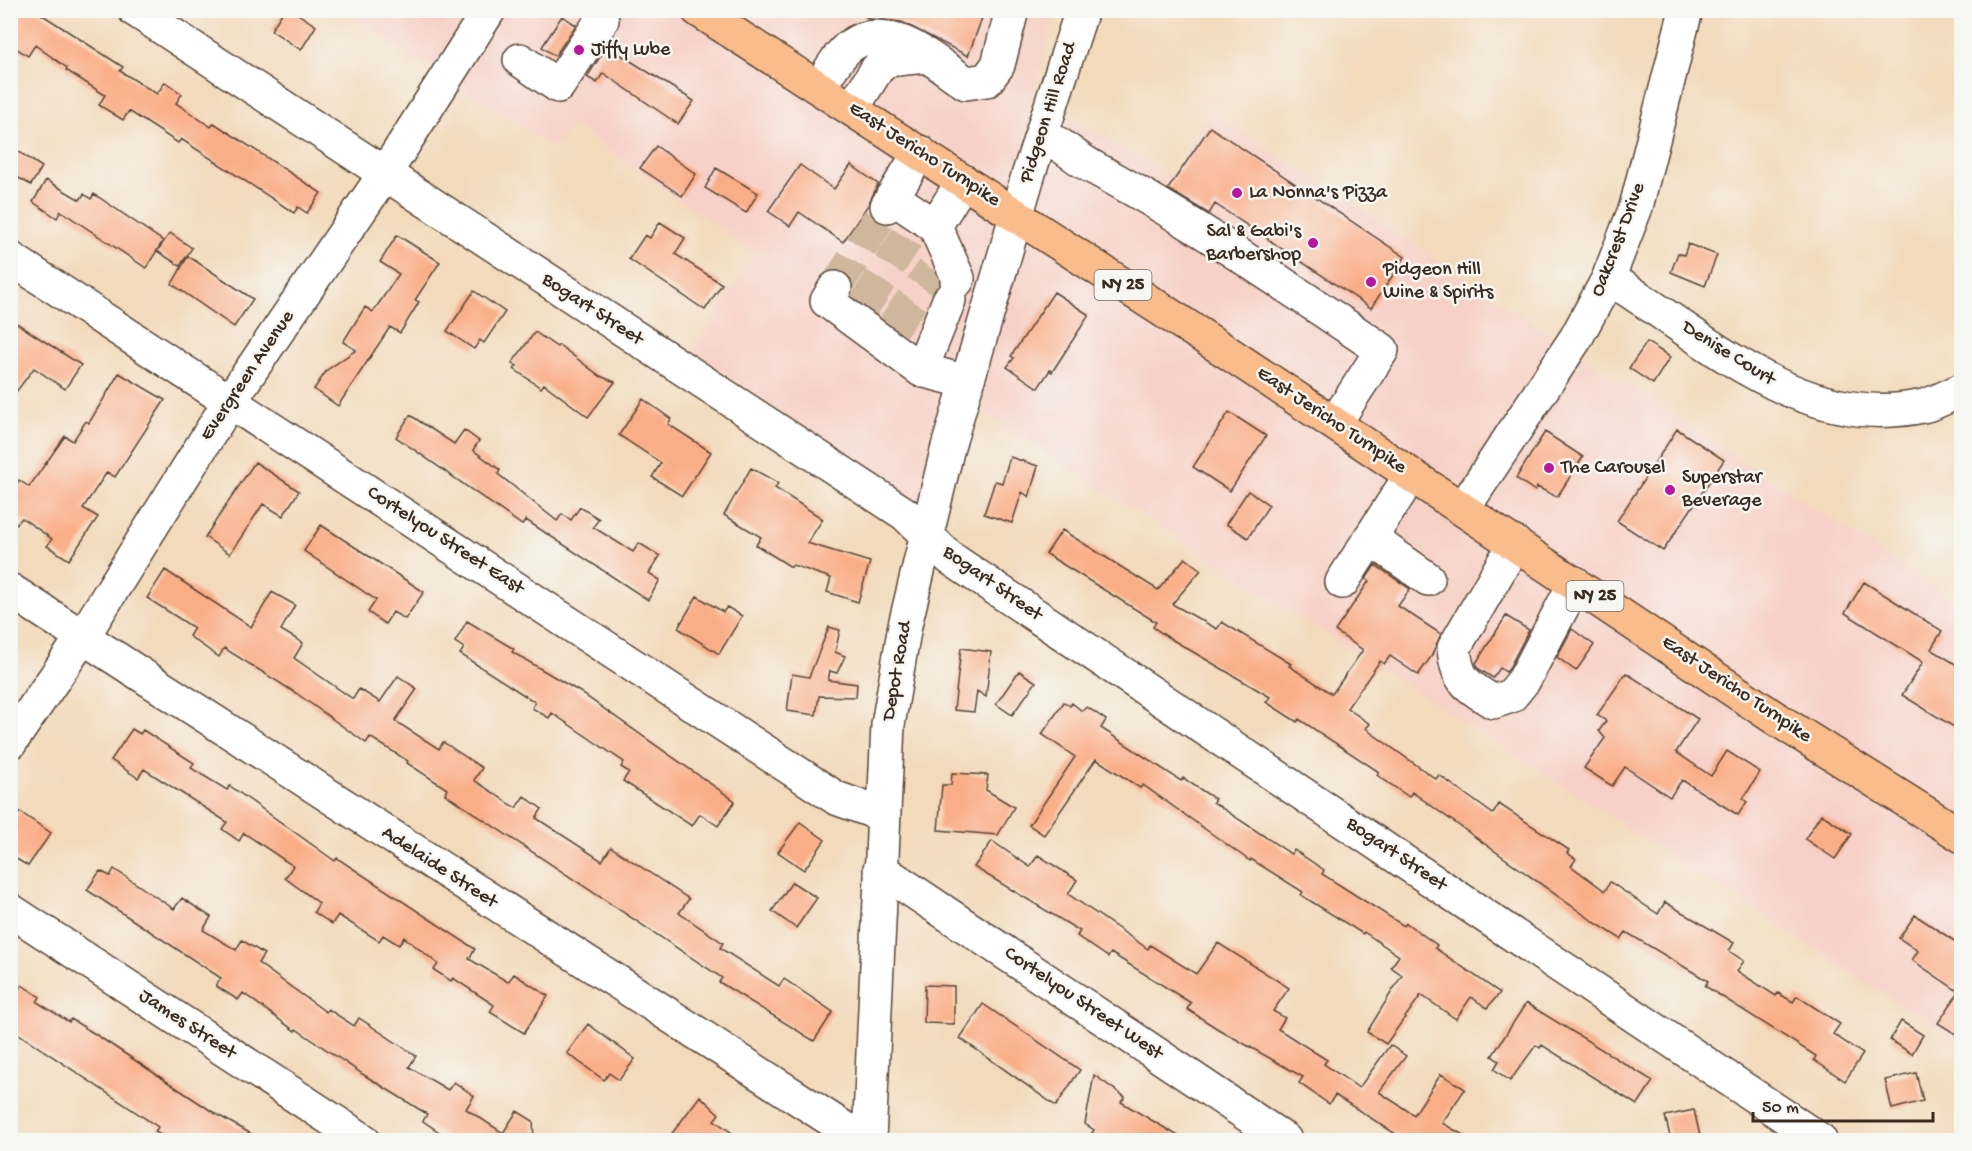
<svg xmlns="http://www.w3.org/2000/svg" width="1972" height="1151" font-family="'Gochi Hand',sans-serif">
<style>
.built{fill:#f7d1c7}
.building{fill:#faae88}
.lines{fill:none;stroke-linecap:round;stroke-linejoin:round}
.minor-tunnel{stroke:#ceb79c;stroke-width:33;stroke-dasharray:33 16;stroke-linecap:butt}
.minor-casing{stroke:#574436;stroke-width:36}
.major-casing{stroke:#574436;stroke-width:36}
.minor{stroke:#fff;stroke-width:33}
.major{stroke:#fabc8b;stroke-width:33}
.poi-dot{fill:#b5179e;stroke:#f6f6f2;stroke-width:2}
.labels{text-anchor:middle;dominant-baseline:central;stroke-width:5;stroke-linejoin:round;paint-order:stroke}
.shield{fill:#f6f6f2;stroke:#73675e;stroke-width:1.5}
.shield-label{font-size:18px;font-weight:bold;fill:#3b2a1e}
.poi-label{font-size:20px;fill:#3b2a1e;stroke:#f6f6f2;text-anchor:start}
.street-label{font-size:20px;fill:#3b2a1e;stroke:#f6f6f2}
</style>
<rect width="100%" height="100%" fill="#f6f6f2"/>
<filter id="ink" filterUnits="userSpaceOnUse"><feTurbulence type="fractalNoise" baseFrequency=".0167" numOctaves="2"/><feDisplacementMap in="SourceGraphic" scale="12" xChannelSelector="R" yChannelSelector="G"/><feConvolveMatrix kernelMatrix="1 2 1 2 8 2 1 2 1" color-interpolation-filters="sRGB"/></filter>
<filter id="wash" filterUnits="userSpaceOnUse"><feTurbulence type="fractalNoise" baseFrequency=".008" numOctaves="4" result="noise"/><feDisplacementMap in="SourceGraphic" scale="24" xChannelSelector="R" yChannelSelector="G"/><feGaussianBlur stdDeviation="1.35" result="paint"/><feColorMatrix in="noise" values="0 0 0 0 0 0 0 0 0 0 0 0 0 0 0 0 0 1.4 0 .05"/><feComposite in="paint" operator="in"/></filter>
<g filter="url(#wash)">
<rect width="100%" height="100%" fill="#f3dabb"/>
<!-- built -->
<path class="built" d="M344,11H1055L1034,97L1171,177L1212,112L1961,605V1043L949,390L920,505L691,352L756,254L572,124L554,148Z"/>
<g id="blocks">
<!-- building -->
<path class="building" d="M10,10H35L123,67L120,71L157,94L165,82L182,94L176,103L211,127L214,123L321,193L307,213L298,207L294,213L181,139L178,143L129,111L123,120L99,105L105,95L66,70L67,68L35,45L28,56L10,44Z
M284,10H292L316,26L301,50L271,30Z
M853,10H985L968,56L902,22L870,19Z
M562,16L576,25L555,56L542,47Z
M607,46L694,101L678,124L603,73L597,83L587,77Z
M1210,127L1405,257L1371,308L1215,204L1209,214L1168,189Z
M10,146L42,167L31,185L10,173Z
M656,146L696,174L682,196L640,168Z
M800,165L834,189L851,165L878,184L868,205L843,242L799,212L790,226L768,211Z
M716,168L758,193L746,213L705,188Z
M46,180L80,200L84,194L91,199L94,194L163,241L146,268L61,211L57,218L33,202Z
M660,222L685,238L675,254L722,284L705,310L629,259L645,235L650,238Z
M170,233L192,248L180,266L157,251Z
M397,235L440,262L415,300L419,302L400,333L390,327L338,406L314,389L327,370L356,350L343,342L365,307L373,312L399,274L380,262Z
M1688,244L1717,255L1705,286L1671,272L1678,253L1684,255Z
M188,256L253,299L234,327L172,284Z
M474,291L505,312L484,343L480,340L474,349L447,331Z
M1054,292L1089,315L1052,372L1050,370L1038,388L1007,367L1014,358L1011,356Z
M10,319L81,365L65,389L34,368L10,400Z
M535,332L557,347L559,345L600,376L615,382L588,417L544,384L541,388L514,369L517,366L512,363Z
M1647,342L1670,357L1653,384L1629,368Z
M119,373L165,400L115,477L107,472L83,508L98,517L69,560L47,546L52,539L22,518L10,531V493L19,480L29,487L65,436L73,441L86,421L89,423Z
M643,399L671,419L668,424L711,452L682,496L652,477L661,463L619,435Z
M1229,412L1266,436L1230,491L1193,467Z
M410,415L454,444L464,430L479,441L473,450L500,470L498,474L557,521L562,514L571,520L580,507L599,519L593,527L633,552L639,543L660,556L649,573L660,580L648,600L526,520L522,525L396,437Z
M1677,429L1724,460L1663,551L1617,521Z
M1545,432L1583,457L1557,497L1537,487L1535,491L1516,478Z
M1010,457L1038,466L1029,497L1022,492L1012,523L984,514L995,481L1002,483Z
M255,462L299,491L283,516L263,504L230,554L205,537Z
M751,468L778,483L775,488L823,519L807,543L870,562L858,602L827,592L831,578L793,565L791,567L756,545L761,537L724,515Z
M1248,491L1269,505L1248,538L1226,524Z
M321,525L424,592L405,619L393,612L385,624L368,612L376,600L304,551Z
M1062,530L1158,590L1185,558L1201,570L1172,604L1217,629L1222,622L1291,664L1289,666L1332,694L1363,650L1335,631L1369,581L1366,579L1375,565L1410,589L1398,606L1441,634L1431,657L1418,675L1390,656L1384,664L1380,661L1347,708L1370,724L1366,728L1370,732L1436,779L1439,775L1493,814L1499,804L1569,850L1567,853L1576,859L1571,866L1605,891L1610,882L1658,914L1665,902L1734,943L1729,951L1744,961L1737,971L1776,996L1778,993L1793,1002L1797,996L1840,1024L1833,1034L1863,1054L1845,1081L1814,1060L1816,1056L1705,986L1708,981L1626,932L1621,939L1594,922L1412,792L1409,797L1377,775L1379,772L1299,719L1297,722L1266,702L1270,697L1166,636L1153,627L1156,622L1046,554Z
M165,570L251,627L272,592L295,605L281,630L303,643L294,658L353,699L359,689L380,702L398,676L417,689L395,721L439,749L443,742L482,768L474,780L516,808L524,796L542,809L536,818L602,861L611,847L689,899L679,913L723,943L720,948L779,986L784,979L833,1012L814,1041L719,982L722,978L445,794L447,789L407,763L408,761L370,737L366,743L296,693L224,648L219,657L189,636L194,628L147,598Z
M1864,582L1942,631L1931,649L1962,668V732L1902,695L1923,662L1845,613Z
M697,596L723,612L727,607L742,616L719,654L678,628Z
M1506,616L1529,630L1508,670L1506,672L1500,668L1493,678L1479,669L1476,663Z
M467,621L514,649L512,652L580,692L735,801L718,826L700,814L692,826L623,781L629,772L621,767L624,762L552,713L549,718L532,708L535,702L460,654L464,648L455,642Z
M829,627L840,630L835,652L845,656L837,673L830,671L828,680L857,684L856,697L819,696L816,715L787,711L792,674L809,677Z
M1572,629L1594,645L1576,671L1557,657Z
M961,648L991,652L986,697L977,691L974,712L954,710Z
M1019,671L1036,682L1012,715L996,704Z
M1626,673L1698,719L1676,752L1711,776L1727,751L1760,772L1743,799L1747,802L1738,815L1682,780L1670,797L1625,767L1612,786L1584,768L1605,738L1599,731L1606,721L1597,715Z
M1064,702L1070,706L1072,703L1082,711L1087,707L1106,720L1101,728L1181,781L1183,778L1215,799L1213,802L1291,854L1294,850L1324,870L1322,874L1404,926L1406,923L1437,945L1435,948L1500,993L1487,1008L1471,997L1456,1019L1421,995L1386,1044L1367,1032L1402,975L1391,967L1399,956L1364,932L1363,934L1301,895L1303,892L1251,859L1250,861L1143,785L1140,788L1096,759L1044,835L1029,825L1075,757L1042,734Z
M132,729L140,734L143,730L194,763L191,768L227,790L230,786L335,861L337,858L475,949L469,959L508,982L514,974L548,996L524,1033L490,1012L494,1005L453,978L451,981L434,970L438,964L404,937L399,945L383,935L379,941L338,915L332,924L314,912L319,903L285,878L293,866L244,833L239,841L222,829L227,822L144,769L138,778L111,760Z
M952,773L988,775L986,790L1014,807L998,835L938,830L942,785H951Z
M20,812L51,833L28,866L10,855V826Z
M1821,814L1852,834L1835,859L1805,839Z
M800,822L825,840L804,870L778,852Z
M992,841L1030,867L1038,855L1077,880L1068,894L1148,949L1150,945L1196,974L1218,943L1289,988L1273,1011L1285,1018L1278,1029L1327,1060L1324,1064L1359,1088L1390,1045L1406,1056L1379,1092L1414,1115L1441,1074L1465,1089L1442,1123L1472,1140H1405L1335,1095L1329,1104L1299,1083L1303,1077L1218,1029L1187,1009L1191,1003L1111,953L1108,957L1077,936L1080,931L974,867Z
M114,869L174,909L182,898L211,917L203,930L236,950L242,940L264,954L258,963L326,1012L328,1009L354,1026L359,1018L416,1056L409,1067L448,1090L454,1082L474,1096L466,1109L503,1133L517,1111L533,1121L534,1140H451L423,1121L427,1114L364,1075L296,1029L295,1031L243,993L238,1000L216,986L221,978L87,890L100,871L110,876Z
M792,882L817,898L796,928L772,911Z
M1915,915L1962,946V1038L1938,1023L1959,992L1912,960L1918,951L1899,938Z
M22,985L40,997L37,1002L69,1022L71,1019L95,1034L216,1114L262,1140H170L155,1132L158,1127L10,1028V1003Z
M925,985L954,986V1024L924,1023Z
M1526,1003L1653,1081L1640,1101L1637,1105L1542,1045L1540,1048L1536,1045L1510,1081L1494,1069L1499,1061L1492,1056Z
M983,1004L1080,1070L1056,1106L960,1038Z
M1901,1021L1923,1035L1912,1054L1890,1040Z
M588,1024L635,1059L619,1080L609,1073L604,1080L567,1053Z
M1916,1073L1923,1101L1892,1109L1885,1080Z
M1094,1075L1125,1097L1121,1102L1185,1140H1087L1094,1130L1085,1124Z
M700,1096L719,1114L714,1120L742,1140H667Z
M1694,1110L1701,1140H1671L1665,1116Z"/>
</g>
</g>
<g filter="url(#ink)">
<use href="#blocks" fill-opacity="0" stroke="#574436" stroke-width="1.5"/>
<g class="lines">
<!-- minor-tunnel -->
<path class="minor-tunnel" d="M835,288L887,206
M863,307L916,223
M893,327L933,270"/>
<!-- minor casing -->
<g class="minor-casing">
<path id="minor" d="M135,10L905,514L950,558L1820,1140
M520,60L558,86L602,20
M819,87C828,74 838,55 850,46C887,18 935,62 966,83L987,80L998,65L1012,10
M852,109L877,69L887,60L925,56
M1042,135C1063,144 1076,159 1096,169C1195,222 1288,288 1382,350L1335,423
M892,197L935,226L958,278L957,281
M887,206L920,152
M935,226L963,181
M10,258L836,798L883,815
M1608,279L1626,289C1715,347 1809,431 1923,406C1936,403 1949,395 1962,390
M835,288L827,301L921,370L968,382
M921,370L949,300
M1463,509L1576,338L1608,279L1636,207L1686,10
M1370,538L1428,579
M1515,543L1454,648C1457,682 1467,685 1493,702L1511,696L1524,680L1575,583
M1342,582L1411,475
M10,590L847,1130L869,1140L888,725L905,625L948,447L1028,176L1082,10
M10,743L82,638L230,401L384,175L489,10
M880,869L1285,1140
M10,910L363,1140"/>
</g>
<!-- major casing -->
<g class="major-casing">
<path id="major" d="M698,10L1230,354L1772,716L1962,836"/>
</g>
<!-- minor -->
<use href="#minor" class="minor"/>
<!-- major -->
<use href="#major" class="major"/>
</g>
</g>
<!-- markers -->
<g class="poi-dot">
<circle cx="579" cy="50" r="6"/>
<circle cx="1237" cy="193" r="6"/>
<circle cx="1313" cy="243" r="6"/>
<circle cx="1371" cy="282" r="6"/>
<circle cx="1549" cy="468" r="6"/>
<circle cx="1670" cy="490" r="6"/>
</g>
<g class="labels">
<!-- shield labels -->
<g class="shield">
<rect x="1094.5" y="270" width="57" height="30" rx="4.5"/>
<rect x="1566.5" y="581" width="57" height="30" rx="4.5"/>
</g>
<g class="shield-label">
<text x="1123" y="285">NY 25</text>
<text x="1595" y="596">NY 25</text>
</g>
<!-- poi labels -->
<g class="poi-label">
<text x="591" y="50">Jiffy Lube</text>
<text x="1249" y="193">La Nonna's Pizza</text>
<text x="1301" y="232" text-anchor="end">Sal &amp; Gabi's<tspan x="1301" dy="23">Barbershop</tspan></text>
<text x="1383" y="270">Pidgeon Hill<tspan x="1383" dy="23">Wine &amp; Spirits</tspan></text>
<text x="1561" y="468">The Carousel</text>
<text x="1682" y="478">Superstar<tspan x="1682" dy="23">Beverage</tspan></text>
</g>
<!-- street labels -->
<g class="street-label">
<text transform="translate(1049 113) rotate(-72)">Pidgeon Hill Road</text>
<text transform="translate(924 155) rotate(33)">East Jericho Turnpike</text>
<text transform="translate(1619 240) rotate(-69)">Oakcrest Drive</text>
<text transform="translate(592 310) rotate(33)">Bogart Street</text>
<text transform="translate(1728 354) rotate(32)">Denise Court</text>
<text transform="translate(248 376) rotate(-56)">Evergreen Avenue</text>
<text transform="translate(1331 421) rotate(34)">East Jericho Turnpike</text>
<text transform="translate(445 541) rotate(33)">Cortelyou Street East</text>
<text transform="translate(992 584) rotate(35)">Bogart Street</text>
<text transform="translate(898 671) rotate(-80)">Depot Road</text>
<text transform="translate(1736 690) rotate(34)">East Jericho Turnpike</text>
<text transform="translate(1396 855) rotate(34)">Bogart Street</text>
<text transform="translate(439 868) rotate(33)">Adelaide Street</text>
<text transform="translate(1083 1004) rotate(34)">Cortelyou Street West</text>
<text transform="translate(187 1025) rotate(33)">James Street</text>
</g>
</g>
<!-- margin -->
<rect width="1972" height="1151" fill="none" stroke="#f6f6f2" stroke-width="36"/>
<!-- scale -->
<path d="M1753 1112v9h180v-9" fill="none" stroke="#3b2a1e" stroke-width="3"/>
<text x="1762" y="1112" font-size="18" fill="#3b2a1e" stroke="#f6f6f2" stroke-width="4.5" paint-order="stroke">50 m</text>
</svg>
